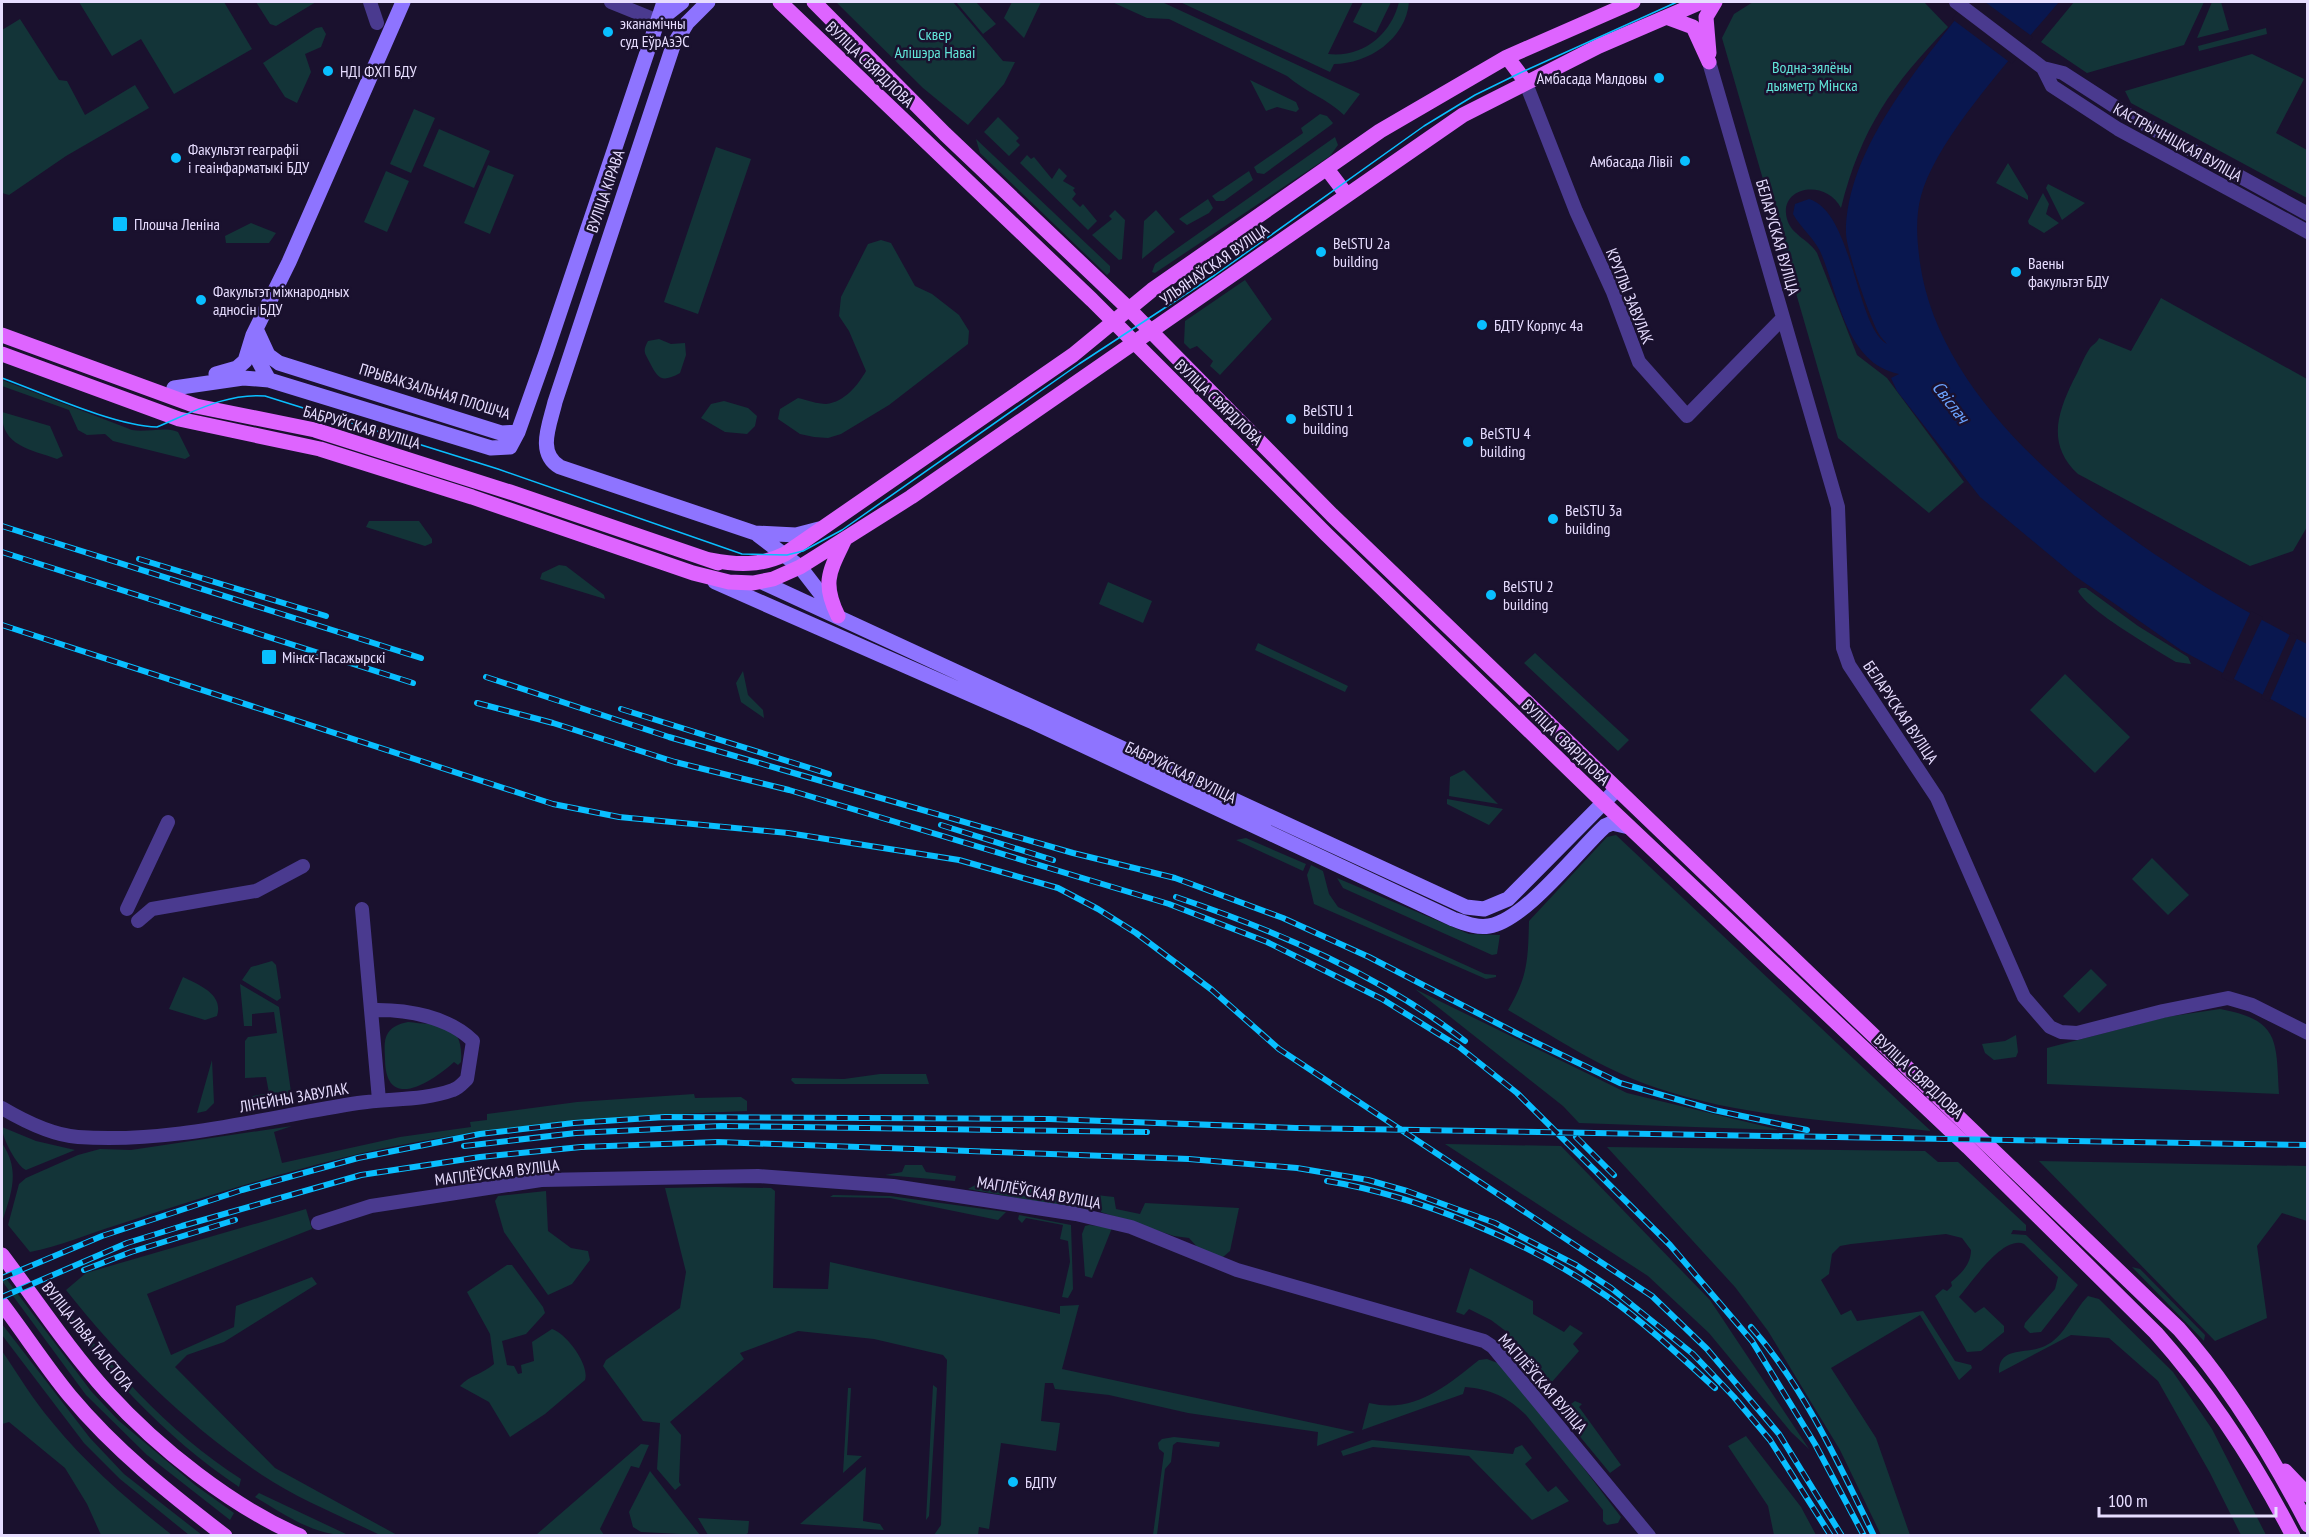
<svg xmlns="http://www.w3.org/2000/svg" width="2309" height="1537" font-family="'PT Sans Narrow',sans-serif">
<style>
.green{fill:#133438}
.water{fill:#09174f}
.pier{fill:#1a112e}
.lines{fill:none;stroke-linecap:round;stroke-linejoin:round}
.street{stroke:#4a3a8f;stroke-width:14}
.secondary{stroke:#8e74ff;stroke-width:15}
.primary{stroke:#de64ff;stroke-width:15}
.tram{stroke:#09bfff;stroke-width:1.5}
.rail-casing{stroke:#09bfff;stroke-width:6}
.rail{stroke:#1a112e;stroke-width:4;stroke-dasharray:11;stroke-linecap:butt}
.poi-dot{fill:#09bfff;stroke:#1a112e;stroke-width:2}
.labels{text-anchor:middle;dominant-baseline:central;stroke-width:5;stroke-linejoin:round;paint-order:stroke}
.poi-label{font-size:16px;fill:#e7ddff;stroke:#1a112e;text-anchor:start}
.park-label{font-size:16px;fill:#62e6da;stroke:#1a112e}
.street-label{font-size:16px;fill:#e7ddff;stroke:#1a112e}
.water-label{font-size:18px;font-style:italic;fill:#6ba3ff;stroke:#1a112e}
</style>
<rect width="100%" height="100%" fill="#1a112e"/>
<!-- green -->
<path class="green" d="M79,2H224L252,49L174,94L141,39L112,56Z
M256,2H316L276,26L270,24Z
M836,2H953L1003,61L1015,62L1004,84L968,125L923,88Z
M956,2H976L996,24L983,34Z
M1012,2H1041L1024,38L1004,18Z
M1112,2H1162L1360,94L1344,115C1328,99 1305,92 1287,76L1169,19L1147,18Z
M1180,2H1353L1328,54C1362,58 1391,35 1399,2H1409C1406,39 1368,64 1334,64L1330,72Z
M1363,2H1391L1376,33L1353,22Z
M1753,2H1924L1948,27C1892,85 1861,128 1841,208C1825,177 1775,187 1788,222C1793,235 1810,241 1817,253L1857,355L1887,378L1964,482L1929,513L1838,438L1722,38L1734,14Z
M2074,2H2204L2184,45L2087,73L2041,42Z
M2212,2H2221L2229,30L2197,38Z
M20,19L59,80L67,81L85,115L135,85L149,108L66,156L9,195L2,193V30Z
M322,27L326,34L321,47L305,54L311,72L297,103L285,97L263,63L316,28Z
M2266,28L2267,34L2199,51L2198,46Z
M2252,54L2304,79L2276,133L2307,150V198L2131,103L2125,91Z
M1250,80L1296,102L1299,109L1296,112L1277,107L1266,111Z
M414,109L435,118L411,173L390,164Z
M1320,114L1327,116L1333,123L1331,125L1264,174L1257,173L1254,167L1303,133L1301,128Z
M998,117L1019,138L1016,141L1020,145L1009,156L984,132Z
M439,129L490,151L474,188L423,166Z
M1335,137L1338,145L1330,156L1155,273L1152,272L1155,264Z
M976,139L1110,266V272L1107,275L980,153Z
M716,147L751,159L698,314L664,302Z
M1027,155L1031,159L1034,157L1052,179L1059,168L1067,176L1063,181L1075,188L1073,190L1076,194L1072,199L1080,207L1083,204L1097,221L1088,230L1020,163Z
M2008,163L2028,196V200L1996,183Z
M488,165L514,175L490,234L464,223Z
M386,171L409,181L387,232L364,222Z
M1249,171L1253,180L1224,201H1216L1212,196Z
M2048,184L2085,203L2062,220L2046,188Z
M2043,193L2049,204L2046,214L2059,223L2044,233L2029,224L2028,221Z
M1208,199L1213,208L1209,213L1187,225L1179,219Z
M1115,210L1125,220L1122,259L1119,260L1092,235L1112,219L1109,216Z
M1156,210L1175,232L1142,259L1144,221Z
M251,223L276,233L269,243H226L225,236Z
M881,240L891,243L915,286L932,294L959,315L969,331L968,344L889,405L841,434L828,438L814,437L800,434L778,419L780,409L798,398C806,400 818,404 826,404C845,402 858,385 866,371L849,331L839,316L841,297L868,244Z
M1245,280L1272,319L1220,375L1210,366L1213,361L1197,346L1190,349L1184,343L1185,321Z
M2161,298L2307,379V527L2293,551L2250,566L2078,474C2047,445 2057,414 2073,381C2079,371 2083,358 2090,348C2093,344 2097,343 2099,338L2131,351Z
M659,339L671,344L685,343L686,355L680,373C662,383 658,379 650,363C645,353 642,352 648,341Z
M2,380L132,430C147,433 164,426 178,432L190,456L185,459L113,441L105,434L87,435L78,430L69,410L2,386Z
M724,401L748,408L757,416L755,426L747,434L725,432L701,418L711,404Z
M2,412L50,426L63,456L57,459C30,449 1,446 2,412Z
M369,521H419L432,539V543L425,546L366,527Z
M559,565L566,566L604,595L605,599L540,579L542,573Z
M1108,582L1152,601L1143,623L1099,604Z
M2081,588H2086L2138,626L2188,657L2191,664L2176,662C2155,649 2087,610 2078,591Z
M1258,643L1348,686L1345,692L1255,650Z
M1535,653L1629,740L1618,751L1524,663Z
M743,671L748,695L763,710L764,718L741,702L736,683Z
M2065,674L2130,737L2095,773L2030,710Z
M1464,770L1498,804L1449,796L1450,777Z
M1447,799L1503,809L1489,825L1447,804Z
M1616,835L1907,1109L1931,1131C1839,1121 1746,1118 1657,1088C1605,1071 1556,1038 1508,1010C1528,977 1528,959 1529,921L1607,837Z
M1246,838L1306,864L1303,871L1236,840Z
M2152,858L2189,895L2168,915L2132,879Z
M1311,865L1323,871L1329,894L1338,907L1485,974L1496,975V977L1486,979L1314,904L1307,875Z
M1337,878L1469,934L1500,935L1497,954L1492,955L1343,888Z
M272,961L276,965L281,998L277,1001L242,980L251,967Z
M2091,969L2107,985L2079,1013L2063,996Z
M183,977C199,985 224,994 217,1016L205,1020L169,1009Z
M240,984L279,1007L291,1092L287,1099L251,1105L248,1100L253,1096L269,1093L266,1077L245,1078V1041L248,1037L277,1033L274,1012L252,1014V1026H244Z
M1415,989L1627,1093L1780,1130L1579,1123L1563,1106Z
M2220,1009C2280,1020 2276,1040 2279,1094L2047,1084V1048L2166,1017Z
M408,1022C440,1026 464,1021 461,1062L458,1065L454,1062C433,1081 386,1113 385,1060C385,1052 383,1040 388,1033C393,1026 399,1024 408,1022Z
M2016,1035L2018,1052L2016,1057L1994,1060L1985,1053L1982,1044L2005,1041Z
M212,1060L214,1103L206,1111L197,1113Z
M880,1074H926L929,1084H795L791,1080L792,1078L844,1079Z
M694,1094L695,1098L741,1097L747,1101V1111C609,1117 472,1125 338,1159C264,1178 190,1201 117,1225C87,1234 61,1246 30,1252L8,1225L19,1184L26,1178L78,1155L100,1149L131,1150L292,1126L274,1132L282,1163L400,1137L471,1127L470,1122L487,1120V1114L577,1102Z
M2,1127L36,1141L75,1150L26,1170C17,1167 1,1136 2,1127Z
M2,1143C20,1170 12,1191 3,1219Z
M1445,1144L1561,1146L1710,1300L1809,1449L1791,1432L1709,1333L1648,1276Z
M1607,1147L1925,1151L1938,1162H1958L2026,1225V1231L2013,1230L2011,1234L2026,1235L2078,1285L2041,1332L2030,1333L2024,1327L2025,1323L2055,1289L2058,1277L2024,1244C2003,1235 1972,1282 1959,1297L1975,1313L1984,1307L2004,1326V1332L1981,1351L1967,1352L1935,1296L1943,1289L1947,1291L1952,1286L1951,1282C1961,1274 1971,1264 1971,1250L1962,1238L1946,1234L1851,1244L1840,1246L1832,1254L1829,1274L1821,1280L1841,1315L1851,1310L1857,1321L1923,1311L1955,1361L1971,1365L1972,1368L1959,1380L1920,1315L1831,1368L1876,1438L1910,1535H1881L1840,1450L1768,1331L1735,1287Z
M2039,1161L2307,1166V1221L2282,1213L2257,1246L2267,1318L2215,1341Z
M905,1165H922L926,1172L956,1176L955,1181L885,1175L902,1172Z
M981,1182L1114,1197L1116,1209L1140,1214L1145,1203L1239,1208L1230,1251L1223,1257L1200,1250L1189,1238L1174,1236L1101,1212V1203L1092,1202L1090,1211L968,1189Z
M715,1187L771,1188L775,1191L773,1288L828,1289L830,1262L1060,1314V1306L1079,1305L1062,1369L1355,1432L1317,1446L1318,1432L1188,1413L1109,1395L1055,1389L1053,1383H1045L1041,1421L1060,1423L1056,1451L1001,1443L989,1529L979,1527L978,1535H934L941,1525L947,1360L943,1355L874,1339L798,1331L740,1353L744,1359L670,1422L681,1435L679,1482L681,1485L675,1490L657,1469L660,1423L643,1421L603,1366L606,1360L680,1308L686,1272L665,1188Z
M546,1191L548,1231L571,1248L588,1251L590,1260L572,1284L548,1295L504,1232L495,1201L498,1196Z
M833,1195L890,1196L1006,1212L998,1220L890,1198L830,1197Z
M306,1209L312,1229L147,1294L171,1355L234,1327L236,1306L312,1277L317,1284L224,1342L187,1355L175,1367L275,1468L397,1535H380C341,1516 298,1499 262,1475C186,1424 122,1361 66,1290L86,1273Z
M1019,1215L1071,1225L1073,1289L1068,1298L1062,1297L1070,1262L1068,1241L1060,1239L1063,1225L1026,1218L1022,1223L1018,1219Z
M1089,1225L1112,1228L1092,1278L1085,1276L1082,1234L1085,1226Z
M507,1265H512L543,1307L545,1313L526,1334L502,1341L507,1365L514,1366L518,1374L522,1373L521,1365L534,1361L532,1342L552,1329C566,1333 590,1365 585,1380L545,1414L510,1437L489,1402L460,1386C470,1375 483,1374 494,1364L490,1334L467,1292Z
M2132,1267L2140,1269L2205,1335L2204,1341Z
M1470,1268L1533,1301V1314L1564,1332L1570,1325L1583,1333L1573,1344L1579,1351L1551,1383L1528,1366L1506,1340L1507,1332L1491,1320L1469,1309L1464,1315L1456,1312Z
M2,1273L91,1391L118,1420L195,1485L234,1513L230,1520L147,1455L86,1395L2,1281Z
M54,1293C107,1362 166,1431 241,1479L239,1487C162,1435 104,1370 48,1296Z
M2088,1296L2099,1299L2173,1372L2212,1429L2266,1535H2241L2210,1473L2158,1381L2109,1338L2071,1335L1999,1373C1998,1345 2027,1355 2045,1346C2065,1337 2073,1311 2088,1296Z
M2,1324L90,1438L124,1474L202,1535H189L120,1479L84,1443L2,1335Z
M2,1351C18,1374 33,1400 52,1422C87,1465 129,1501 172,1535H101L87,1504L65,1468L9,1422L2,1424Z
M1487,1359L1503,1365L1514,1377L1621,1517L1618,1523L1607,1525L1603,1521V1510L1526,1415C1508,1397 1490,1389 1465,1387L1463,1394L1362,1430L1369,1403C1414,1414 1445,1387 1479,1360Z
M933,1385L937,1388L929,1516L926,1520Z
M848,1388H851L847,1455L862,1456L843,1473Z
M1575,1401L1582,1404L1579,1407L1621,1465L1610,1473L1563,1416L1564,1409Z
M1746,1436L1801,1507L1816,1535H1774L1768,1506L1728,1446Z
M1174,1437L1220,1442L1219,1447L1177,1442L1173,1445L1171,1462L1165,1469L1157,1535H1153L1164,1453L1159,1449L1158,1443L1162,1439Z
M1372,1440L1513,1454L1515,1448L1522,1445L1532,1458L1525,1464L1548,1492L1556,1486L1569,1501L1532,1520L1469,1456L1373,1447L1343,1456L1341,1451Z
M641,1444L649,1445L639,1468L631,1466L600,1529L604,1535H536Z
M866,1467L863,1521L880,1524L884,1530L800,1524Z
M650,1471L700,1535L641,1532L633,1527L629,1512Z
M259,1493L348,1535C314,1536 284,1514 255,1497Z
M698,1518L749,1521L748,1533L745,1535H708Z"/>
<!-- water -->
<path class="water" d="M1969,2H2059C2019,49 1936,138 1921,196C1915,218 1917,241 1920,263C1944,434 2167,571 2307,644V719L2181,650L2075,576L1980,497L1897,391L1891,378L1899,374C1845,363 1839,294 1820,251C1813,237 1800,227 1793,214L1795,204L1809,199C1853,212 1856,327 1887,344C1885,341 1881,338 1879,334C1870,319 1846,249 1846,233C1846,149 1921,65 1969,2Z"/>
<!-- pier -->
<path class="pier" d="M1965,2H1985L2033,37L2012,64L1952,19Z
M2251,611L2263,617L2232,683L2221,677Z
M2291,632L2298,636L2269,702L2261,698Z"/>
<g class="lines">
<!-- street -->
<path class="street" d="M370,2L377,23
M611,2L658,21
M1956,2L2043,68L2063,73L2128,115L2308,214
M1709,62L1838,507L1843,648L1849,665L1937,798L2024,997L2050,1027L2061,1032L2077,1033L2163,1011L2228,998L2252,1005L2308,1033
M2043,68L2052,86L2118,129L2308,232
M1525,81L1576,211L1613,292L1639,362L1687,416L1783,318
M127,909L168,822
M362,909L379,1100
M138,921L152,909L256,891L303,866
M2,1108C24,1121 52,1135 78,1137C172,1144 266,1117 358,1103C389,1098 423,1101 453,1090C459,1088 462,1084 467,1079L473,1041C449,1017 407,1009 372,1010
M318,1223L371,1206L541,1180L758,1176L893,1186L1076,1214L1131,1227L1237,1270L1484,1341L1493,1347L1649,1536"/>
<!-- secondary -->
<path class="secondary" d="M708,2L687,23L673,46L555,402C550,424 536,453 560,467L755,533L796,535L819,529
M658,21L682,2
M256,329L268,355L279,363L501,433L518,432
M257,338L258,360L269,380
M216,374L237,368L245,361L253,335L289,262L403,2
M174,388L243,378L269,380L491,448L510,447L518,432L546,353L664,2
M758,535L800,567L834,611
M715,582L1033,722L1453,919C1465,923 1476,928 1489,926C1524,921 1577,852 1605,826L1612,823L1629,827
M762,582L1466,907L1484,909L1508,899L1617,789"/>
<!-- primary -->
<path class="primary" d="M780,2L1092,300L1327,535L1604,803L1968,1147L2156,1333C2211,1395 2255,1462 2293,1536
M814,2L945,134L1129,309L1332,515L2179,1329C2229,1385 2273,1458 2308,1525
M1666,17L1693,27L1709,62
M1709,53L1706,17L1715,2
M1507,57L1525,81
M1327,169L1346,194
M2,335L196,406L315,430L510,492L718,563
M2,354L179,419L320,449L472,497L693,573L729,582L753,583L773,579L800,567L911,497L1463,115L1599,46L1701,2
M711,560C737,565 761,566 785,554L1073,355L1152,290L1380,131L1507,57L1633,2
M838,616C822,583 829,572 844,541
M2,1255C36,1300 69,1350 107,1392C158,1448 231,1506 300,1536
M2,1304C25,1334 46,1367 70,1396C115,1450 169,1493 225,1536
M2285,1471L2308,1495"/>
<!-- tram -->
<path class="tram" d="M2,378C43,393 115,426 157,427C193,412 226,393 265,396L498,469L742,554L787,555L803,551L842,530L1079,364L1215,275L1424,126L1475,95L1520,73L1677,2"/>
<!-- rail casing -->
<g class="rail-casing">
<path id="rail" d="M2,526L421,658
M2,552L413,683
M139,559L326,616
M2,625L553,804L619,817L788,833L959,860L1058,888L1098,909L1136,933L1212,990L1279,1049L1652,1296L1707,1349L1779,1434L1842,1536
M486,677L669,737L797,774L1073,853L1175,878L1283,918L1369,957L1518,1034L1620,1083L1714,1110L1807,1130
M477,703L553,723L675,762L789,790L1169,904L1267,942L1382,999L1458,1046L1517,1093L1670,1245L1752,1341L1815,1444L1864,1536
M621,709L829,774
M941,825L1053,860
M1176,897C1277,931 1380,975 1465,1041
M1576,1137L1614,1175
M464,1146L576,1133L721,1126L1147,1132
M1327,1181C1419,1196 1532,1243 1608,1297C1646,1324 1681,1357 1715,1388
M84,1270L131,1252L235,1220
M2,1278L102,1236L242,1190L358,1158L480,1134L574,1123L665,1117L1049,1119L1296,1128L2308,1145
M2,1297L127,1243L182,1226L361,1175L480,1157L581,1147L718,1142L1189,1159L1297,1168L1368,1180L1407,1191L1495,1223L1576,1265L1611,1288L1693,1354L1734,1397L1770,1440L1831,1536
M1751,1327C1804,1387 1839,1464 1874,1536"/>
</g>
<!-- rail -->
<use href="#rail" class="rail"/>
</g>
<!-- markers -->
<g class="poi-dot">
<circle cx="608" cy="32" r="6"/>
<circle cx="328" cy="71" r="6"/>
<circle cx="1659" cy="78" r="6"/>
<circle cx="176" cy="158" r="6"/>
<circle cx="1685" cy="161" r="6"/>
<rect x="112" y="216" width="16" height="16" rx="3"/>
<circle cx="1321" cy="252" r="6"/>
<circle cx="2016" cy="272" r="6"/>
<circle cx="201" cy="300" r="6"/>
<circle cx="1482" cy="325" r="6"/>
<circle cx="1291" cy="419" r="6"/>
<circle cx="1468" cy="442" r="6"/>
<circle cx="1553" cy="519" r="6"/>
<circle cx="1491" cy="595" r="6"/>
<rect x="261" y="649" width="16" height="16" rx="3"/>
<circle cx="1013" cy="1482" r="6"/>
</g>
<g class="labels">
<!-- poi labels -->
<g class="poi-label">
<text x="620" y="23">эканамічны<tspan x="620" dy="18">суд ЕўрАзЭС</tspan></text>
<text x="340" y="71">НДІ ФХП БДУ</text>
<text x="1647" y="78" text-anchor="end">Амбасада Малдовы</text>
<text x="188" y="149">Факультэт геаграфіі<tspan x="188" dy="18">і геаінфарматыкі БДУ</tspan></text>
<text x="1673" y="161" text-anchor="end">Амбасада Лівіі</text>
<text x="134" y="224">Плошча Леніна</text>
<text x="1333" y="243">BelSTU 2a<tspan x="1333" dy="18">building</tspan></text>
<text x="2028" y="263">Ваены<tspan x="2028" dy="18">факультэт БДУ</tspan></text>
<text x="213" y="291">Факультэт міжнародных<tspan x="213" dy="18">адносін БДУ</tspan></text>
<text x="1494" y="325">БДТУ Корпус 4а</text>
<text x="1303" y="410">BelSTU 1<tspan x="1303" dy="18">building</tspan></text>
<text x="1480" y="433">BelSTU 4<tspan x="1480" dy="18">building</tspan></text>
<text x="1565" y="510">BelSTU 3a<tspan x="1565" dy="18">building</tspan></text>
<text x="1503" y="586">BelSTU 2<tspan x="1503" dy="18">building</tspan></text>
<text x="282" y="657">Мінск-Пасажырскі</text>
<text x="1025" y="1482">БДПУ</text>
</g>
<!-- park labels -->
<g class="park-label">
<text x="935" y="34">Сквер<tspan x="935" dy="18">Алішэра Наваі</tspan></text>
<text x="1812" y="67">Водна-зялёны<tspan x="1812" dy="18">дыяметр Мінска</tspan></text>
</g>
<!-- street labels -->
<g class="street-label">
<text transform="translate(870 64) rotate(44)">ВУЛІЦА СВЯРДЛОВА</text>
<text transform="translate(2178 142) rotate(29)">КАСТРЫЧНІЦКАЯ ВУЛІЦА</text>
<text transform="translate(605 191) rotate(-71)">ВУЛІЦА КІРАВА</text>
<text transform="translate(1778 237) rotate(74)">БЕЛАРУСКАЯ ВУЛІЦА</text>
<text transform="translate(1214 264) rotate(-35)">УЛЬЯНАЎСКАЯ ВУЛІЦА</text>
<text transform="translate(1630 296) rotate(68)">КРУГЛЫ ЗАВУЛАК</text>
<text transform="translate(435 391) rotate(17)">ПРЫВАКЗАЛЬНАЯ ПЛОШЧА</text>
<text transform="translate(1219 402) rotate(44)">ВУЛІЦА СВЯРДЛОВА</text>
<text transform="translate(362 427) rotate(16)">БАБРУЙСКАЯ ВУЛІЦА</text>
<text transform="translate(1901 712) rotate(56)">БЕЛАРУСКАЯ ВУЛІЦА</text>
<text transform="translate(1566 742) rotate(44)">ВУЛІЦА СВЯРДЛОВА</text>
<text transform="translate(1181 772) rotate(26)">БАБРУЙСКАЯ ВУЛІЦА</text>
<text transform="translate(1919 1076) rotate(43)">ВУЛІЦА СВЯРДЛОВА</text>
<text transform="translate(294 1097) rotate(-10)">ЛІНЕЙНЫ ЗАВУЛАК</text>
<text transform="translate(497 1172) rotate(-7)">МАГІЛЁЎСКАЯ ВУЛІЦА</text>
<text transform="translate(1039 1192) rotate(10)">МАГІЛЁЎСКАЯ ВУЛІЦА</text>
<text transform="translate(88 1336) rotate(51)">ВУЛІЦА ЛЬВА ТАЛСТОГА</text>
<text transform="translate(1543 1383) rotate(49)">МАГІЛЁЎСКАЯ ВУЛІЦА</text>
</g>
<!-- water labels -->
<g class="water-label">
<text transform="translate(1951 402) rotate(52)">Свіслач</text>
</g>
</g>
<!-- border -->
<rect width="2309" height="1537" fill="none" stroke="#e7ddff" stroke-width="6"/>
<!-- scale -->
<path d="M2099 1507v9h177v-9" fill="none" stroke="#e7ddff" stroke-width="3"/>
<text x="2108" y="1507" font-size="18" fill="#e7ddff" stroke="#1a112e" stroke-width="4.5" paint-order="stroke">100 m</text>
</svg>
